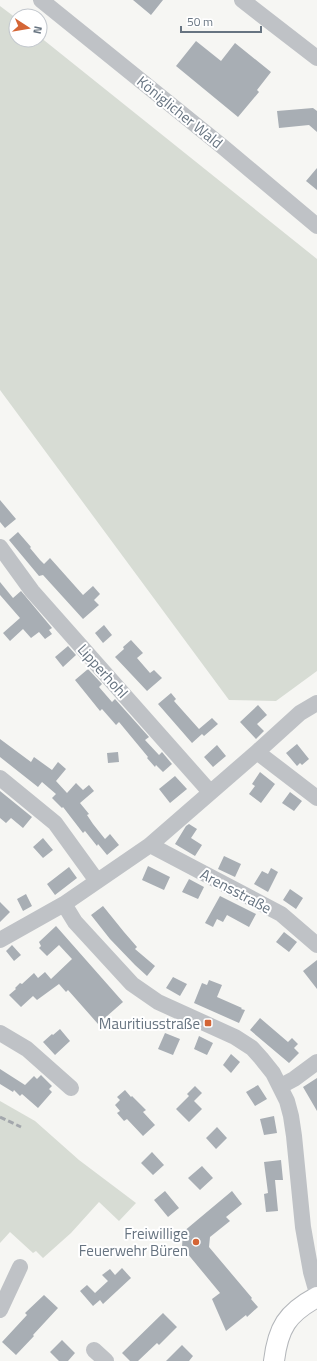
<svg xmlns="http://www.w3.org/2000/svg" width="317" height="1361" font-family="'Titillium Web',sans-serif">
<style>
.green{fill:#d7dcd4}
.building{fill:#a8aeb4}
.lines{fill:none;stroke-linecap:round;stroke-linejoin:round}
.major-casing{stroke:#b3b6ba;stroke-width:22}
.minor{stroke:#bfc2c6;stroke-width:16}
.major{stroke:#fff;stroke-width:20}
.rail{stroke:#a3a7ac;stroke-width:3;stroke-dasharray:6 3;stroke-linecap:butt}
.poi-dot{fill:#d46535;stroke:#fff;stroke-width:1.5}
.labels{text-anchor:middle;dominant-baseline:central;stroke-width:4;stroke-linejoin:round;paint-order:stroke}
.street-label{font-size:15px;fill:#677481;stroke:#fff}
.poi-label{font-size:15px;fill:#677481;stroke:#fff;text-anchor:end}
</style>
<rect width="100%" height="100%" fill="#f6f6f3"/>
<!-- green -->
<path class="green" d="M0,6L16,18V40H40V37L317,259V671L276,701L229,700L0,390Z
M0,1101L35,1121L79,1160L136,1203L119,1221L99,1202L71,1233L43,1258L36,1251L33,1253L10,1232L0,1243Z"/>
<!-- building -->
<path class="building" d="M133,0H163L151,15Z
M196,41L221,61L235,43L271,72L257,90L259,92L238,117L176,66Z
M313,108L317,111V132L309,125L279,128L277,111Z
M317,168V190L306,181Z
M0,500L16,519L5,528L0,522Z
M18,532L31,547L30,548L40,560L44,564L50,558L83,595L93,586L100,594L94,600L99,605L83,619L43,575L39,576L9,540Z
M0,582L13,598L21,591L52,628L49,630L52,634L45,639L39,632L31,638L23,629L10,641L3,633L20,618L0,595Z
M104,625L112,635L103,643L95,633Z
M131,640L143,653L137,658L150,673L154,670L162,678L147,691L115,657L124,649L123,647Z
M68,646L76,655L63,667L55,657Z
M88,669L102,684L99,687L112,702L115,699L149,737L145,740L159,755L162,752L172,764L163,772L156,765L155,767L147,758L148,757L119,722L116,725L102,709L100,711L75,680Z
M171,693L176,699L174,701L199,729L212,718L218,724L204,736L202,734L192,743L158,704Z
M258,705L267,715L257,724L264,731L256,739L240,722Z
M0,739L31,762L34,757L52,770L58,762L66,769L56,781L67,793L76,783L83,790L89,785L94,791L80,803L89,814L87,815L93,824L105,839L110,834L119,845L107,855L98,844L97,846L85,831L83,833L63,807L62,808L52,798L56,794L42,782L38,787L0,757Z
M297,744L309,759L302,765L300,763L297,766L286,753Z
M217,745L226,756L213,767L204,757Z
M118,752L119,762L108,763L107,753Z
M260,772L275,784L261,803L249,794L255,786L252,784Z
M175,776L187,789L170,803L159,789Z
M0,791L32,817L23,828L11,818L6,823L0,818Z
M290,792L302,801L294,811L282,803Z
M189,824L197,829L191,838L202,845L195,856L175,844L186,826Z
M43,838L53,850L43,858L33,847Z
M224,856L241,864L235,877L218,869Z
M148,866L170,877L164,890L142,880Z
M69,867L77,878L55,895L47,884Z
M271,868L278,872L268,892L254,884L262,871L268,874Z
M189,879L204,887L198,899L182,892Z
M290,889L303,898L296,909L283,900Z
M26,894L32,906L23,911L17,899Z
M220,896L256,914L249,927L227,915L223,922L217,919L213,927L205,923Z
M0,902L10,912L0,922Z
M103,906L124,932L137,947L135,949L155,966L147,976L135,965L110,939L91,915Z
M56,926L123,1002L98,1024L68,990L66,992L59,984L37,1000L33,996L21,1007L9,995L16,989L15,988L20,983L22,984L34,973L38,978L45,972L51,979L72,959L59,945L47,956L39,948L41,946L39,942Z
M284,932L297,942L289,952L276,942Z
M12,945L21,955L14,961L6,951Z
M317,960V989L303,971Z
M173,977L187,984L180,996L166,988Z
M209,980L222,985L217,997L242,1008L241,1009L245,1010L239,1023L194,1003L202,983L207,985Z
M260,1018L288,1042L292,1038L298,1044L294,1048L299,1053L289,1063L250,1030Z
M60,1029L70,1041L55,1055L43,1042L52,1034L53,1035Z
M165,1033L180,1039L173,1055L158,1049Z
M199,1036L213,1043L207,1055L194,1049Z
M231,1054L240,1062L231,1073L223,1065Z
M0,1069L25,1085L34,1076L37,1079L41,1075L52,1086L49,1089L52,1092L38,1108L22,1094L20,1096L14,1090L13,1092L0,1084Z
M317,1078V1111L303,1087Z
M258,1085L267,1099L255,1106L246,1092Z
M195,1086L202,1093L194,1101L202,1109L189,1122L176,1109L189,1096L187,1094Z
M125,1090L131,1097L132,1096L146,1110L143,1112L155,1125L143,1136L127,1119L124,1121L117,1113L120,1111L115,1105L120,1100L117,1097Z
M274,1116L277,1133L264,1135L260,1119Z
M217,1127L227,1138L216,1149L206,1138Z
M152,1152L164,1165L153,1175L141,1163Z
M281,1160L283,1180H275L278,1211L266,1212L264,1194L268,1193L264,1162Z
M202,1166L213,1178L200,1190L188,1178Z
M165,1191L179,1208L168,1217L154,1200Z
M232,1191L242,1204L226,1217L230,1221L210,1237L209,1247L252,1298L251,1299L258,1307L247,1317L246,1315L226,1331L212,1299L220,1293L182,1247L183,1232Z
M122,1268L131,1278L103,1304L100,1300L93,1306L80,1291L87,1285L95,1293L108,1281L102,1275L110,1269L115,1275Z
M44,1295L58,1308L33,1335L34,1336L16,1355L2,1342L27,1315L25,1313Z
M163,1313L177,1327L159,1345L157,1343L138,1361H130L122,1353Z
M62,1340L75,1353L68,1361H59L50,1352Z
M182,1345L193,1356L189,1361H166Z"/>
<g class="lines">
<!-- major casing -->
<g class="major-casing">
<path id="major" d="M274,1361C278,1328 287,1313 317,1297"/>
</g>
<!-- minor -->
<path class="minor" d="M41,0L223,147L317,226
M242,0L317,58
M0,547L32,591L210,792
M257,752L317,798
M0,778L55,823L97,881
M150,845L281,914L317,945
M64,904L75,922L132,984L158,1002L235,1037L252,1048L261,1058L273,1073L287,1101L291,1116L294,1136L303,1227L311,1272L317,1293
M0,940L64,904L150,845L257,752L300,713L317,703
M0,1033L27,1049L71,1088
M281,1086L294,1079L317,1062
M0,1310L20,1267
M94,1350L106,1361"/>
<!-- major -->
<use href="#major" class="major"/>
<!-- rail -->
<path class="rail" d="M0,1117L21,1127"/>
</g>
<!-- markers -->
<g class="poi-dot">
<rect x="204" y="1019" width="8" height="8" rx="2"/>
<circle cx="196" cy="1242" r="4"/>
</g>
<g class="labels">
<!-- street labels -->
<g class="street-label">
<text transform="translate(180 112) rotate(39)">Königlicher Wald</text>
<text transform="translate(103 671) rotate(48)">Lipperhohl</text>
<text transform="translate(236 891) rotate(28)">Arensstraße</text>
</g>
<!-- poi labels -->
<g class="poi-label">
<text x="200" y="1023">Mauritiusstraße</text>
<text x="188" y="1233">Freiwillige<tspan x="188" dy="17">Feuerwehr Büren</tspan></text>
</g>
</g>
<!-- north arrow -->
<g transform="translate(28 28) rotate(102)"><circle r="19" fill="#ffffff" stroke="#c2c7cd"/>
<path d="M0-3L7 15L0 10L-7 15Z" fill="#d46535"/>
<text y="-6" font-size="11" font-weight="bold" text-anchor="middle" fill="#677481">N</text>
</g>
<!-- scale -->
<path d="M181 26v6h80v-6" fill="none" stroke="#677481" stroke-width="2"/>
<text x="187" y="26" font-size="12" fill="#677481" stroke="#ffffff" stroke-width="3" paint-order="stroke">50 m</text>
</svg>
